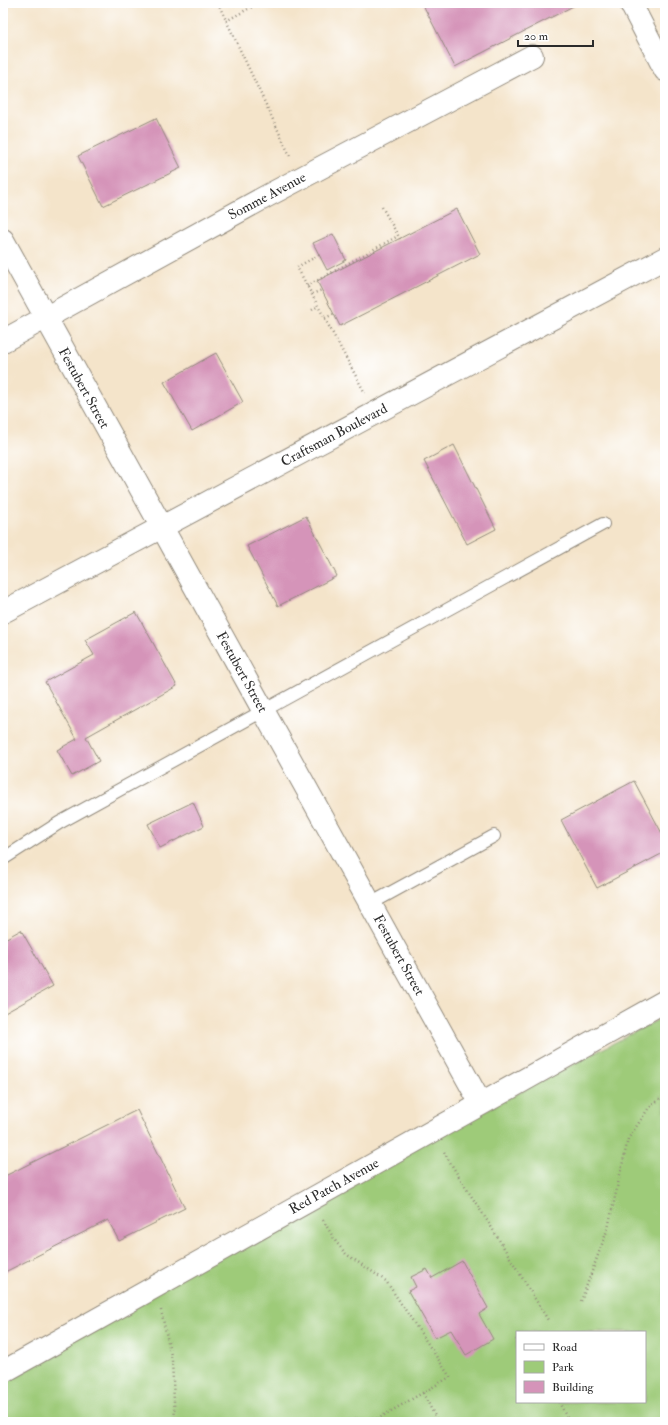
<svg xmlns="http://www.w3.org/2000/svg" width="668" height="1425" font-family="'IM FELL Double Pica',serif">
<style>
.green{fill:#9ecb79;stroke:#647b52;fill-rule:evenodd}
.building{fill:#d594b9}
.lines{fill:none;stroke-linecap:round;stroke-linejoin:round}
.service-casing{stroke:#90887a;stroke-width:14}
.minor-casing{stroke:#90887a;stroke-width:24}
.tertiary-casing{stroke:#90887a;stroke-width:24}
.path{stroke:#90887a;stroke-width:2.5;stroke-dasharray:1 3;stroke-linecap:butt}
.service{stroke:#fff;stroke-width:12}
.minor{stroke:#fff;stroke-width:22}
.tertiary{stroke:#fff;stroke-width:22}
.labels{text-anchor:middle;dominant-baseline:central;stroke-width:4;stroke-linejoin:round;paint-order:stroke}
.street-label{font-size:14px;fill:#2b2b2b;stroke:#fff}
</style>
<rect width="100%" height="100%" fill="#fff"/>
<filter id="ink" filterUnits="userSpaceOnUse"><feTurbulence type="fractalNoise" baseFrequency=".025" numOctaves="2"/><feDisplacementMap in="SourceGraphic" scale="8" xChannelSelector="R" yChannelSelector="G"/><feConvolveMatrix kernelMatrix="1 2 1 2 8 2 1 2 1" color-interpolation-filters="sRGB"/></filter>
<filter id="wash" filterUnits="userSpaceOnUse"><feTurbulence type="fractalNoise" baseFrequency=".012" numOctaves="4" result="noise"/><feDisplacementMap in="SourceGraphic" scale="16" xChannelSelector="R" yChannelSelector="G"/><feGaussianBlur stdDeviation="0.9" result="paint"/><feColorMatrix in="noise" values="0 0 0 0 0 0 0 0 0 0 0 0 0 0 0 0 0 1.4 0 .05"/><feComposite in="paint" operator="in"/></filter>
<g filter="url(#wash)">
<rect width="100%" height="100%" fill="#f4e4ca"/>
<!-- green -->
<path class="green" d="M665,1016V1422H3V1364ZM517,1332H645V1402H517Z"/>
<g id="blocks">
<!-- building -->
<path class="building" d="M422,3H579L455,67Z
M156,118L181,168L103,206L78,156Z
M457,209L480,254L340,326L317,281Z
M333,234L346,260L327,270L313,243Z
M216,353L243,402L192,431L164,382Z
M454,445L496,529L467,544L424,461Z
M306,516L337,576L278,606L247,546Z
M136,612L177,686L86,737L99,761L72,776L57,750L77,739L45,682L94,655L85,640Z
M634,781L665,839V852L597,888L561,820Z
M193,802L204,826L160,848L148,824Z
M21,930L53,986L3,1014V940Z
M137,1110L185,1208L119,1241L108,1220L3,1273V1177Z
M462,1261L488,1308L479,1314L493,1339L466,1355L451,1330L435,1338L408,1291L416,1287L411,1277L427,1269L432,1278Z"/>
</g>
</g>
<g filter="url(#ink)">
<use href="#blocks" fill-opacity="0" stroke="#90887a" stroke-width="1"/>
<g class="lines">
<!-- service casing -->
<g class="service-casing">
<path id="service" d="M3,859L59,823L603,524
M370,904L494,836"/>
</g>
<!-- minor casing -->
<g class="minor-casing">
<path id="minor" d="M631,4L665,70
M3,240L481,1104
M3,341L267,196L532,56
M3,1372L665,1001"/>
</g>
<!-- tertiary casing -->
<g class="tertiary-casing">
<path id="tertiary" d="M3,612L665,258"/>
</g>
<!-- path -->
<path class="path" d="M218,3L291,158
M226,21L259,3
M382,207L400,239
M319,255L297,267L365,393
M307,286L398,236
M312,294L322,290
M312,310L318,306
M325,318L334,314
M444,1152L459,1177L490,1225L548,1320
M323,1220L336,1242L346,1254L386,1281L450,1377L372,1422
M581,1301L608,1228L628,1139L648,1109L665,1094
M161,1310L172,1360L175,1422
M516,1339L517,1341
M423,1393L438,1422
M559,1402L569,1422"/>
<!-- service -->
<use href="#service" class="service"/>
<!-- minor -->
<use href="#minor" class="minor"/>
<!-- tertiary -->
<use href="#tertiary" class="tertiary"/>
</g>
</g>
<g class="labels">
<!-- street labels -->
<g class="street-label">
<text transform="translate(267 196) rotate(-28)">Somme Avenue</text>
<text transform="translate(84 388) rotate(61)">Festubert Street</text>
<text transform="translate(334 435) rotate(-28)">Craftsman Boulevard</text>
<text transform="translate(242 672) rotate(61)">Festubert Street</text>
<text transform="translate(399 955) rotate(61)">Festubert Street</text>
<text transform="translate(334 1186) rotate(-29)">Red Patch Avenue</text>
</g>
</g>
<!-- margin -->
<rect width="668" height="1425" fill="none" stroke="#fff" stroke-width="16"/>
<!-- legend -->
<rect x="516" y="1331" width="130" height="72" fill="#ffffff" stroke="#aaaaaa"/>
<rect x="524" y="1344" width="20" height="6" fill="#ffffff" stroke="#aaaaaa"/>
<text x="552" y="1351" font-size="12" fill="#2b2b2b">Road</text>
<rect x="524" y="1361" width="20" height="12" fill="#9ecb79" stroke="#aaaaaa"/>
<text x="552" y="1371" font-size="12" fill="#2b2b2b">Park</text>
<rect x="524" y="1381" width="20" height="12" fill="#d594b9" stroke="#aaaaaa"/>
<text x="552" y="1391" font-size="12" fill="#2b2b2b">Building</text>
<!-- scale -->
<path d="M518 40v6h75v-6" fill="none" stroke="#2b2b2b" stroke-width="2"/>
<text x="524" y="40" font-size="12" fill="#2b2b2b" stroke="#ffffff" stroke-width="3" paint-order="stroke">20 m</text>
</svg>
